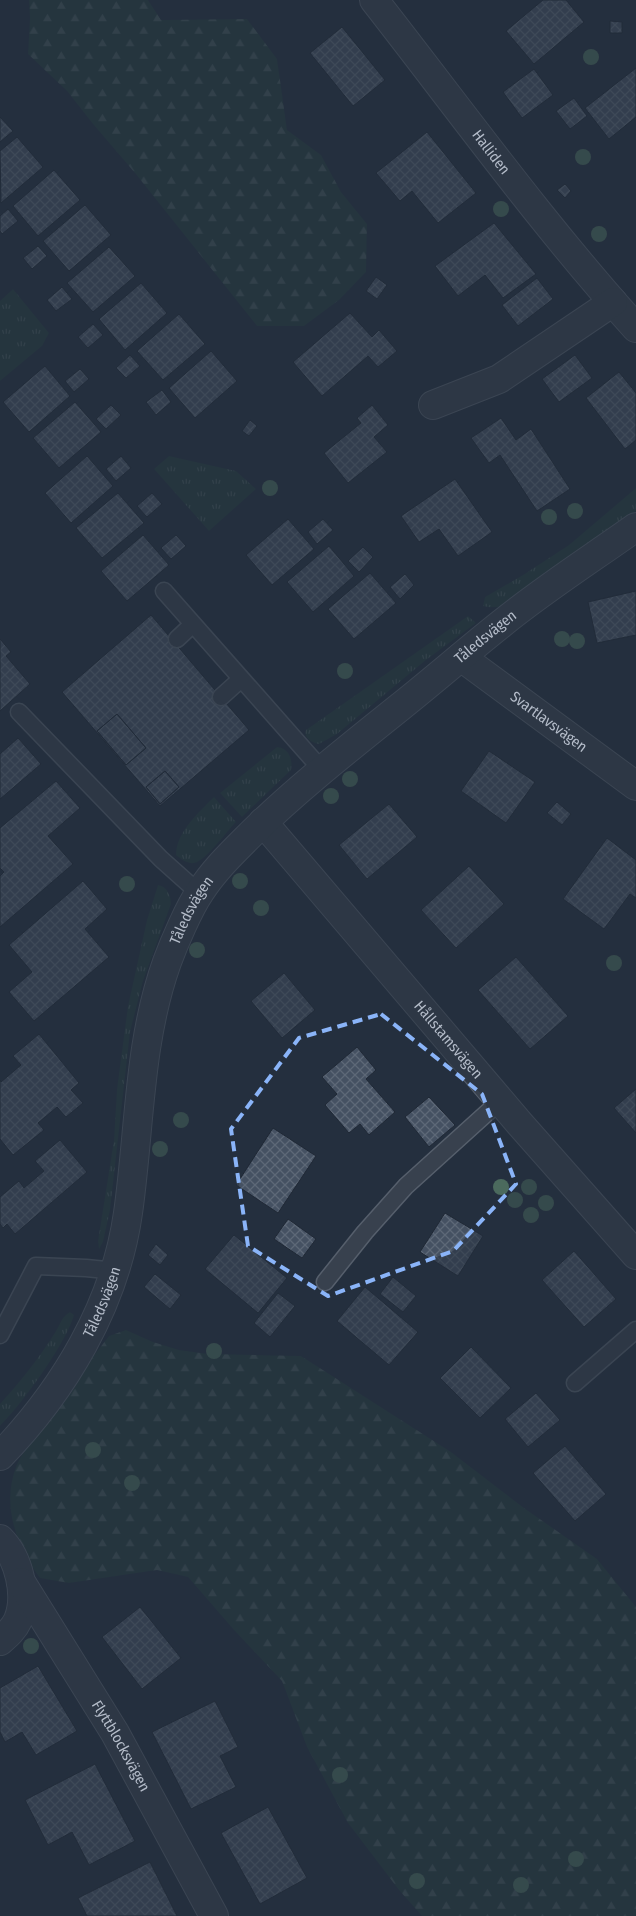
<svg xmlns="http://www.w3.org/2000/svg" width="636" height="1916" font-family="'Fira Sans Condensed',sans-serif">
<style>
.grass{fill:url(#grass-tufts)}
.forest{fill:url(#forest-firs)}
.building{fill:url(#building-cross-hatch);stroke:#1f2835;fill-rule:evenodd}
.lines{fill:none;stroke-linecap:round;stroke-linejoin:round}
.service-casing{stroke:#565f6c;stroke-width:19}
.minor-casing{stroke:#565f6c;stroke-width:30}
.service{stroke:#38414e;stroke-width:16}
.minor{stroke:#38414e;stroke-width:28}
.tree{fill:#4b6a5d}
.marked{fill:none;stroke:#8ab4f8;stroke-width:4;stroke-dasharray:10 6;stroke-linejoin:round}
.labels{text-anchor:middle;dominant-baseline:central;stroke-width:5;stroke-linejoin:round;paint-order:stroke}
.street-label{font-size:15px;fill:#b4bcc9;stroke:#1d2633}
</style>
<defs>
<pattern id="grass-tufts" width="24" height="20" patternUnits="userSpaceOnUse" patternTransform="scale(1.25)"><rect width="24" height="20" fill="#263c3f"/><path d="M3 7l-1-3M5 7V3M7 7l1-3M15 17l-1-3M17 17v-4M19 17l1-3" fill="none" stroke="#435659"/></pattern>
<pattern id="forest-firs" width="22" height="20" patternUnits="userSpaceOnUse" patternTransform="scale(1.25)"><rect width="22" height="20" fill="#263c3f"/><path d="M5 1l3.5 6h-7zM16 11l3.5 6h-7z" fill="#435659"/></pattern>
<pattern id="building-cross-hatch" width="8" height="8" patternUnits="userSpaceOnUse" patternTransform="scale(1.25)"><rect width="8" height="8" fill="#455162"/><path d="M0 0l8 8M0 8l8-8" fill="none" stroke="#5d6877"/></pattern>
</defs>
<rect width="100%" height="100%" fill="#242f3e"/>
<!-- grass -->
<path class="grass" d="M13,289L49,333L42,346L0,381V301Z
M169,456L236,471L256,489L209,531L154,469Z
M636,488V511L530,584C512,597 506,612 483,606L485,597L523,575L569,545Z
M468,616L476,623L426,660L337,734L319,744C312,743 303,738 306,730Z
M277,747C289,748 293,759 291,770L242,817L220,793Z
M214,797L236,822C227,831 205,862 194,863C187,864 181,859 176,855C176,832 199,812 214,797Z
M158,885C167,886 171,896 171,904L143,981L130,1032L110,1210L103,1242L99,1249L98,1241L114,1140L117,1089L128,1006L147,920Z
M70,1312L74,1315C67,1342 21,1406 0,1426V1404C20,1382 40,1357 56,1331C60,1324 62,1316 70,1312Z"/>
<!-- forest -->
<path class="forest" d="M29,0H148L161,20L247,19L277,59L287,130L321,155L341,192L367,224L366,272L339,300L304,326H257L135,173L93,124L67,91L28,54L30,18Z
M126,1330L153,1342L179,1350L208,1354L301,1356L451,1452L524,1508L597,1559L636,1607V1916H422L399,1890L348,1823L307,1747L282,1681L234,1630L188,1577L157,1570L69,1583L40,1578C17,1547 1,1506 16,1467C23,1449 43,1426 55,1410C72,1385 90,1360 109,1336Z"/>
<!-- building -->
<path class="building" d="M543,0H566L584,22L534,64L506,31Z
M610,21L622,22V33H610Z
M342,27L385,80L353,106L310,53Z
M636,68V117L609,139L585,108Z
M534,69L553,95L522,118L503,92Z
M574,98L587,116L570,129L556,111Z
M0,117L13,131L0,142Z
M427,132L476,193L438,223L412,191L400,201L376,173Z
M17,137L43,167L1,203L0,151Z
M54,170L80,200L38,236L13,206Z
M565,184L571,191L565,198L557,190Z
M85,205L111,235L69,271L43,241Z
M8,209L18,221L2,234L0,231V216Z
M494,223L536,274L503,298L485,275L458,296L435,266Z
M38,246L47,256L32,269L23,258Z
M109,247L135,276L93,312L67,283Z
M376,277L387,285L377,299L366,291Z
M537,278L553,299L518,326L502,305Z
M141,283L167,313L125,350L99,319Z
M62,287L72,299L56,311L47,300Z
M350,313L372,337L379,330L397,351L378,367L368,356L322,396L293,362Z
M179,314L205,344L163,380L137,351Z
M93,324L103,335L88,348L78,337Z
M211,351L237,381L195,418L169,388Z
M130,355L140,366L126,378L116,368Z
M575,355L592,378L559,402L542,379Z
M45,366L70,396L29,432L3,402Z
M80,369L89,379L74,392L65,381Z
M619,372L636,393V440L625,449L586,398Z
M162,390L171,402L156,415L146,402Z
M75,402L101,432L59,468L33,438Z
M111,405L121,415L106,429L96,419Z
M372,405L388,425L374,437L387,452L348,483L324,453L361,423L357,418Z
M501,418L516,440L531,429L570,489L537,511L500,455L489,463L471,438Z
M250,420L257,426L249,436L242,431Z
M87,456L113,486L71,523L45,493Z
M121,456L131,468L116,481L106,469Z
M455,479L492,532L458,556L439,529L419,542L401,516Z
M118,493L144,523L102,558L76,528Z
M152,493L162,504L147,517L137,506Z
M288,519L314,549L272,585L246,555Z
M323,519L333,530L317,544L308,532Z
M143,535L169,565L127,601L101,571Z
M176,535L186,546L171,559L161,548Z
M329,546L354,576L313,612L287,582Z
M363,547L373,557L359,572L348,561Z
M370,573L396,603L354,639L328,609Z
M405,574L414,585L400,599L390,587Z
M636,591V635L597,643L588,602Z
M151,615L249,730L160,806L62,692ZM117,714L146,748L126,765L97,731ZM165,771L179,787L160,804L146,787Z
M0,639L11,652L6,656L30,684L0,711Z
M117,714L146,748L126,765L97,731Z
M18,738L41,764L0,799V754Z
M489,751L535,782L506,823L461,791Z
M165,771L179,787L160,804L146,787Z
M56,781L80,808L48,836L73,864L0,927V876L4,872L0,868V828Z
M557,802L571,814L562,825L547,813Z
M389,804L417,837L367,879L339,845Z
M607,838L636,860V898L630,894L604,929L563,899Z
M469,866L504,904L456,948L421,910Z
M83,881L107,909L85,929L109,957L34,1021L9,992L32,972L9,945Z
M516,957L568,1016L530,1049L478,990Z
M284,973L315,1010L282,1038L251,1001Z
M39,1034L79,1083L71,1090L83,1103L66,1117L57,1107L38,1123L44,1130L13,1155L0,1139V1080L1,1082L21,1065L13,1056Z
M357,1047L376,1070L366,1079L395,1112L369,1135L360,1124L349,1133L325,1105L337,1094L322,1077Z
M636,1089V1133L614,1108Z
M429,1097L455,1125L429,1147L405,1117Z
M273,1128L316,1156L278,1213L236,1185Z
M60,1140L87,1172L15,1234L7,1224L3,1228L0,1224V1197L19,1181L24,1188L44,1171L35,1161Z
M445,1213L483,1236L458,1276L420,1252Z
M288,1219L316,1239L302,1258L274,1239Z
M234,1235L287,1278L258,1313L205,1269Z
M156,1244L168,1255L160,1265L148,1255Z
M574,1251L616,1299L584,1327L542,1280Z
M155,1274L181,1295L170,1309L144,1287Z
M393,1277L416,1296L403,1312L380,1294Z
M365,1287L418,1332L389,1365L337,1321Z
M278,1293L295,1306L270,1337L254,1323Z
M471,1347L511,1388L480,1418L440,1378Z
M536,1393L560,1420L528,1447L505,1419Z
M565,1446L606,1494L575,1521L533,1473Z
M140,1607L181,1658L142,1689L102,1637Z
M38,1666L77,1731L36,1755L22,1732L5,1742L0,1732V1688Z
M215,1701L238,1747L220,1756L236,1787L191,1809L152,1732Z
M95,1764L135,1841L89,1865L72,1832L48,1845L25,1800Z
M268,1807L307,1878L260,1904L221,1833Z
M150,1862L177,1916H87L78,1898Z"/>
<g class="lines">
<!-- service casing -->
<g class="service-casing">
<path id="service" d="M164,591L322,770
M177,639L193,624
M221,697L241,679
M19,712L161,859L199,893
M325,1282L365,1232L406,1186L500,1101
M0,1335L36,1266L86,1268L116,1271
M575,1383L636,1330"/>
</g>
<!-- minor casing -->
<g class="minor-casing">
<g id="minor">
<path id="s1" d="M374,0C460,110 542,224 636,328"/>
<path d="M433,405L499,379L613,302"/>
<path id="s2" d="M461,657L636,786"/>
<path id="s3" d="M263,822L520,1124L636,1255"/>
<path id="s4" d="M0,1456C64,1390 115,1305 128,1213C140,1129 138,1043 167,962C174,943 189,908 200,892C214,870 233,852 251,834C298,788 349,748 400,707C434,680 467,651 501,624C544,589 591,559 636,527"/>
<path d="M0,1539C19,1558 28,1595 18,1620C14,1629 7,1635 0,1641"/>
<path id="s5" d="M21,1582L115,1733L214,1916"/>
</g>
</g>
<!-- service -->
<use href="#service" class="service"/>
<!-- minor -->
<use href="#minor" class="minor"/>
</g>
<!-- trees -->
<g class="tree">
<circle cx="591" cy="57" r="8"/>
<circle cx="583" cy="157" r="8"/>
<circle cx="501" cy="209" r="8"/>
<circle cx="599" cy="234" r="8"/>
<circle cx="270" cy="488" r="8"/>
<circle cx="575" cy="511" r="8"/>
<circle cx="549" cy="517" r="8"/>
<circle cx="562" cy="639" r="8"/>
<circle cx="577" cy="641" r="8"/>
<circle cx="345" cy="671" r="8"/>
<circle cx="350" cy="779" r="8"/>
<circle cx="331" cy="796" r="8"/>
<circle cx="240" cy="881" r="8"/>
<circle cx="127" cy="884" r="8"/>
<circle cx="261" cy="908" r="8"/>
<circle cx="197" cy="950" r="8"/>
<circle cx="614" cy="963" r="8"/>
<circle cx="181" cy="1120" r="8"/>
<circle cx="160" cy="1149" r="8"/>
<circle cx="501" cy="1187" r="8"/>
<circle cx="529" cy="1187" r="8"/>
<circle cx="515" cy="1200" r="8"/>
<circle cx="546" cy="1203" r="8"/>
<circle cx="531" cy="1215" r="8"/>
<circle cx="214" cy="1351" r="8"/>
<circle cx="93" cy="1450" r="8"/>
<circle cx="132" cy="1483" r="8"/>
<circle cx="31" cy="1646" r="8"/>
<circle cx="340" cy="1775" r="8"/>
<circle cx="576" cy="1859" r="8"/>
<circle cx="417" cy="1881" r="8"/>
<circle cx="521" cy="1885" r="8"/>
</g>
<!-- marked area -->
<path d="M0 0H636V1916H0ZM381,1014L482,1094L516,1184L453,1251L328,1296L248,1246L231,1129L299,1038Z" fill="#242f3e" fill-opacity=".55" fill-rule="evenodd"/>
<path class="marked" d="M381,1014L482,1094L516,1184L453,1251L328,1296L248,1246L231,1129L299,1038Z"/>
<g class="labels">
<!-- street labels -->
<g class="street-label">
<text stroke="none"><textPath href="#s1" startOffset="192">Halliden</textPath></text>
<text stroke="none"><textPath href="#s4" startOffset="995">Tåledsvägen</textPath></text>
<text stroke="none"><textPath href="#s2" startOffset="109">Svartlavsvägen</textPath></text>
<text stroke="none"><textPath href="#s4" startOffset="591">Tåledsvägen</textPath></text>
<text stroke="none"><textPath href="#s3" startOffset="286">Hållstamsvägen</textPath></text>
<text stroke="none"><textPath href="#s4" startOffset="186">Tåledsvägen</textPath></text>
<text stroke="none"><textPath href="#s5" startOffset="192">Flyttblocksvägen</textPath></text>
</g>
</g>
</svg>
